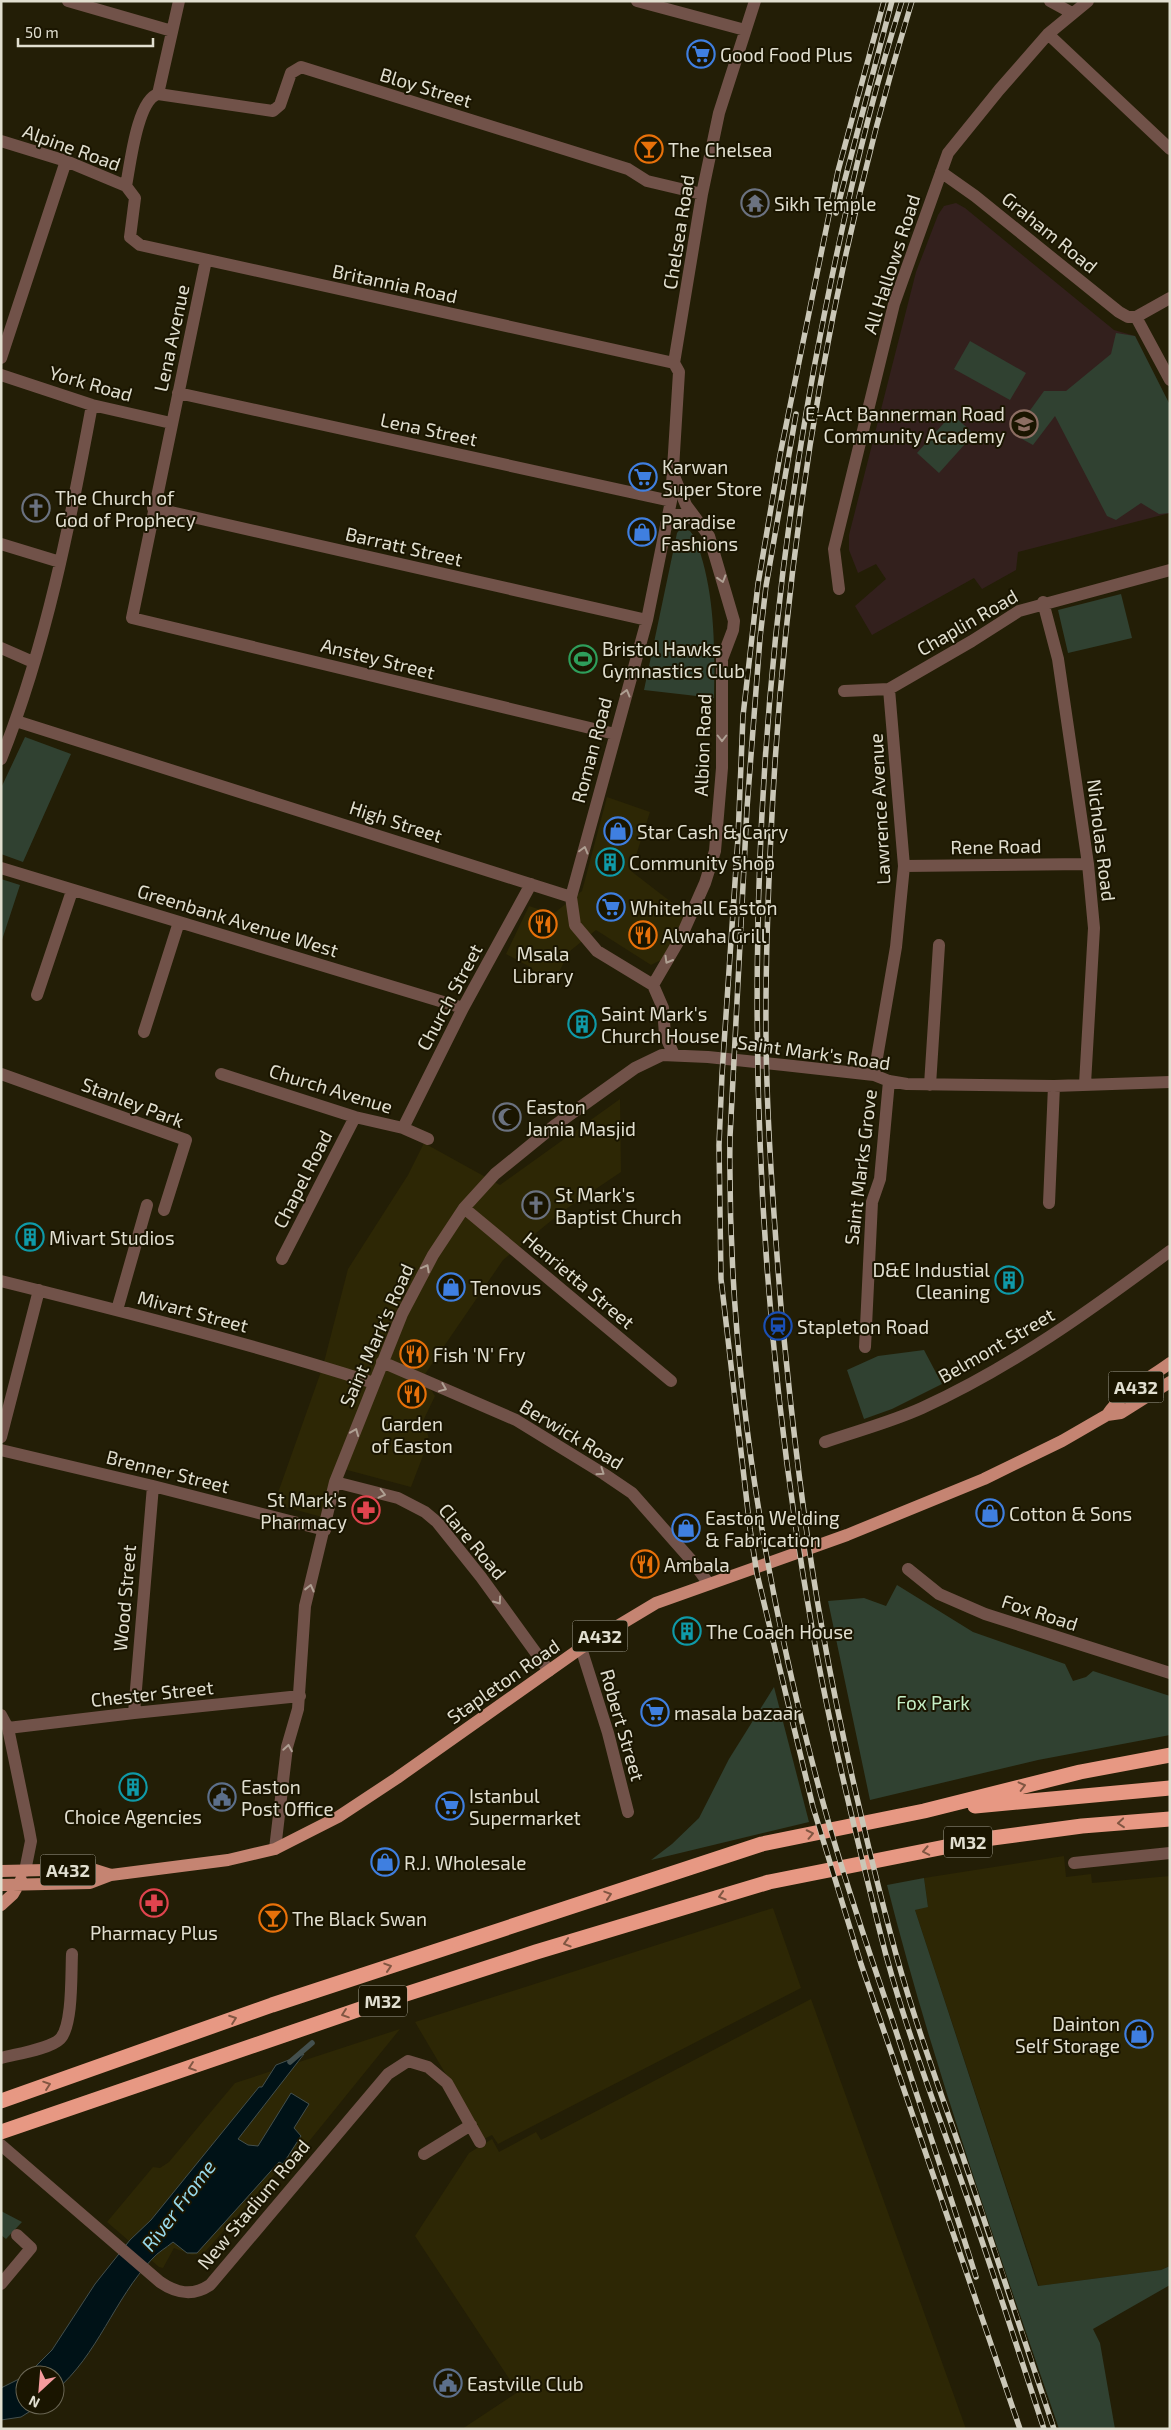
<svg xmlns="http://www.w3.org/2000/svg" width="1171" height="2430" font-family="'Exo 2',sans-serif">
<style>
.built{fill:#2d2705}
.education{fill:#33201d}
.green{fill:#304131}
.water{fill:#001217;stroke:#44504e}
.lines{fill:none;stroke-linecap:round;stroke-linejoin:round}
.stream{stroke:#44504e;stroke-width:5.5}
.minor{stroke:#715249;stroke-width:12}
.major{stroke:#c58472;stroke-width:12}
.highway{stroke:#e79883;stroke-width:15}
.rail-casing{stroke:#cac7b7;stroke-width:5.5}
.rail{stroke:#1a1500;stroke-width:4;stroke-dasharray:11;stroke-linecap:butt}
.oneway{stroke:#afa093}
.oneway2{stroke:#805642}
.labels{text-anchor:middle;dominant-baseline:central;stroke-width:4;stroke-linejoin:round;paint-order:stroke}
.shield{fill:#1a1500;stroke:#a5a292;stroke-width:1}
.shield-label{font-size:18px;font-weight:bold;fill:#e1dfd0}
.poi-label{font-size:19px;fill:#e1dfd0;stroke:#1a1500;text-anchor:start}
.street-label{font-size:19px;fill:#e1dfd0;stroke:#1a1500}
.park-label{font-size:19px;fill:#c5efc6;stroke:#1a1500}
.water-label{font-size:20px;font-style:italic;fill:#98d9eb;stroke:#1a1500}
</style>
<rect width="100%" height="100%" fill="#231e06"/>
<!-- built -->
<path class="built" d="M607,797L650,812L631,871L688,915L663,959L651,965L596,930L570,951L551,987L530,967L506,954L529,906L553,914L582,891Z
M620,1099L621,1172L563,1211L503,1260L423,1377L435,1396L424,1419L429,1440L411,1487L336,1467L322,1517L274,1504L323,1366L348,1269L408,1175L424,1143L500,1185Z
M1064,1856L1066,1877L1091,1874L1092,1883L1170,1876V2266L1161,2270L1039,2286L915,1910L928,1906L924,1878Z
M773,1908L801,1988L498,2144L492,2135L484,2139L415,2022Z
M811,1999L966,2429H462L518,2392L415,2236L469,2153L492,2139L499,2152L536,2132L541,2140Z
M400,2029L285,2171L280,2168L203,2254L192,2255L174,2248L163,2268L159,2267L107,2222L153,2167L160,2168L169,2162L235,2083Z"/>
<!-- education -->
<path class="education" d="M956,203L965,208L1114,330L1135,336L1170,406V513L1018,552L1016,570L982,589L974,578L872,635L855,606L886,579L876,564L858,573L849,550V535L916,272L938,215L944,206Z"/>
<!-- green -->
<path class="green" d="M1116,333L1135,336L1170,405V513L1159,514L1141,503L1116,520L1107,516L1055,416L1033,445L1013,434L1044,391H1066L1111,354Z
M970,341L1026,373L1010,400L954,369Z
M952,414L974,434L939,473L917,453Z
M681,528L690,531L695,538C715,589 715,645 714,698L644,690L677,533Z
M1121,594L1132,638L1068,653L1058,610Z
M25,737L71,754L23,862L1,854V788Z
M1,879L20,885L1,943Z
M924,1350L942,1384L892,1409L864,1419L847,1370L878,1356Z
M897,1585L973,1632L1065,1664L1073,1681L1086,1677L1093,1671L1170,1696V1735L1038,1760L870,1800L828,1601L864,1598L886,1606Z
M774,1687L809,1822L651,1860L672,1844L699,1818L729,1759Z
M924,1878L928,1907L915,1910L1038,2286L1161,2270L1170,2266V2285L1093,2329L1100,2343L1115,2429H1059C998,2249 934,2070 887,1885Z
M1,2211L22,2222L6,2239L1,2235Z"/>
<!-- water -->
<path class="water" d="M304,2054L238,2139L248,2145L258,2146L291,2093L309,2104L294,2128L301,2136L283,2164L279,2162L197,2253H187L173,2242C166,2248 158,2252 152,2259C114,2299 98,2355 55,2391V2375H27L52,2350L95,2284L130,2240L151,2220L259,2087H262L276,2065Z
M25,2376V2405H40L21,2417L1,2420V2388Z"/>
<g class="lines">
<!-- stream -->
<path class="stream" d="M290,2062L312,2043"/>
<!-- minor -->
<path class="minor" d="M68,1L172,31
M637,1L745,30
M1050,1L1072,13
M1048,34L1170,149
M158,94L273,111L280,105L291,73L301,67L628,169L647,181L702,194
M1,141L66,161L126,186L135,198L130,237L140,245L674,363
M941,172L975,196L1119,312L1128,317H1136
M126,186C130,166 137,100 158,94L179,1
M206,260L132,618L615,734
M1136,317L1170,380
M1136,317L1170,298
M1,358L66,161
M1,375L92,405L171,423
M178,393L671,501
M153,508L647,620
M666,524L676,515H686L698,522
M1,544L60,562
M839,589L834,549L894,304L948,153L999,90L1048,34L1088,1
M1043,602L1058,659L1088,864L1094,928L1085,1084
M1,648L33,662
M844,691L889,689L972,641L1019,611L1170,570
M16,721L571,897L575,925L597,951L653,985L663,1008L665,1035L674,1055
M1,759C46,646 70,524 92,405
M904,866L1088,864
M1,868L463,1008
M571,897L647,620L671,501L679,372L674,363L702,194L719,113L755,1
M653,985L681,937L705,883L715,851L722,768V659L733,630L734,621L709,536L686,505L674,476
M37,995L72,891
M144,1032L179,922
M1,1074L186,1140L164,1210
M221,1074L355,1117L403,1128L428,1139
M874,1075L896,947L904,866L889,689
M930,1085L939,945
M403,1128L463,1008L531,884
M1049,1203L1054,1086
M464,1208L671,1381
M282,1259L355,1117
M1,1281C126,1312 252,1344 374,1383
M117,1310L147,1205
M865,1347L872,1202L880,1179L889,1081
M382,1362L516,1420L604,1474L632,1493L692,1561L709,1584
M1,1437L39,1290
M825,1442C857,1431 891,1422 922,1408C1012,1367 1091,1310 1170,1251
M1,1450L153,1486L325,1530
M335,1482L398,1498L425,1512L437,1522L481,1577L549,1671
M908,1569L939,1594L985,1614L1170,1673
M581,1648L608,1733L628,1812
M134,1713L153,1486
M1,1715L8,1728L29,1830L31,1841L25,1871
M8,1728L134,1713L300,1696
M275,1849L287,1747L298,1709L305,1606L335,1482L402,1314L433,1255L464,1208L495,1174L554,1126L635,1068L662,1055L708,1057L784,1065L874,1075L889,1081L907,1084L1054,1086L1170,1082
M1074,1863L1170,1853
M1,2058C16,2054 50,2049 60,2039C73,2026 71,1973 72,1954
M1,2145L160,2282C176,2293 192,2297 210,2285L388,2074L408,2061L428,2067L447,2083L480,2142
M424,2154L471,2125
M1,2284L31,2248L17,2235"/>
<!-- major -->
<path class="major" d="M1107,1415C1122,1392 1148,1379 1170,1363
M1,1871L92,1869L111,1875
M1,1885L90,1883L111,1875L228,1860L275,1849L338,1817L397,1778L581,1648L656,1603L847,1535L984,1479L1062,1441L1107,1415L1121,1413L1170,1382
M1,1905L13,1894L21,1880"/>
<!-- highway -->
<path class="highway" d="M975,1806L1170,1788
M1,2101L272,2005L762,1844L924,1811L1080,1772L1170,1755
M1,2132L366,2007L536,1952L769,1882L985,1839L1082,1826L1170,1819"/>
<!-- rail casing -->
<g class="rail-casing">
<path id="rail" d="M884,1L838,171L780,455L758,584L743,716L738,838L722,1074L719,1145L721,1279L750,1529L757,1574L813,1807L861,1964L1020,2429
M902,1C869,104 845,210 824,316C738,747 736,1195 812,1628C830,1730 855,1831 880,1932C899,2009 927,2083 953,2157C985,2247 1014,2338 1044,2429
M912,1C829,273 784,551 771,834C767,917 764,1000 767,1083C769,1158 775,1232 781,1307C791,1414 803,1522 822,1628C840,1730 864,1832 890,1932C910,2009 937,2082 963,2157C994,2247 1024,2338 1054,2429
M836,213L892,1
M796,414L766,586L760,638L747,808L730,1137C727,1367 765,1596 827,1817C846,1885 869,1952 892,2019C920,2105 949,2191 976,2277"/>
</g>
<!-- rail -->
<use href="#rail" class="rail"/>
</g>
<!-- one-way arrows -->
<defs><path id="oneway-chevron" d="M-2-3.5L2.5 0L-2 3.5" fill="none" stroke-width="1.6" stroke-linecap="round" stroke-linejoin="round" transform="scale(1.25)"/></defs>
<g class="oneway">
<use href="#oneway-chevron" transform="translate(722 579) rotate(73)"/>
<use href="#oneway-chevron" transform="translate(626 693) rotate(-75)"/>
<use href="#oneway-chevron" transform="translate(722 738) rotate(90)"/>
<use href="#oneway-chevron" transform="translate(584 850) rotate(-75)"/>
<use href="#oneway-chevron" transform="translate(668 960) rotate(120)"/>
<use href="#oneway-chevron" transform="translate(426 1268) rotate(-62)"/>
<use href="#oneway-chevron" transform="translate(443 1388) rotate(22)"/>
<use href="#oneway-chevron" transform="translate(355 1432) rotate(-68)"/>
<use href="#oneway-chevron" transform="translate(601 1472) rotate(34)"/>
<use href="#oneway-chevron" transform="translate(382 1494) rotate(14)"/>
<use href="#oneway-chevron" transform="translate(310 1588) rotate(-76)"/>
<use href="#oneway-chevron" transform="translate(498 1601) rotate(54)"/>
<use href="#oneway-chevron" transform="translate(288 1748) rotate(-81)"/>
</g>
<g class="oneway2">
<use href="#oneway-chevron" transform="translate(1022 1786) rotate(-14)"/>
<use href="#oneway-chevron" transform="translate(1121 1823) rotate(175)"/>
<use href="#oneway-chevron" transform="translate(810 1834) rotate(-12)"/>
<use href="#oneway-chevron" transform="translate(926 1851) rotate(169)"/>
<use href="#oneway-chevron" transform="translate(608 1895) rotate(-18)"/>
<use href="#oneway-chevron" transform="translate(722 1896) rotate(163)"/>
<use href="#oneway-chevron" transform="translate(567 1943) rotate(163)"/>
<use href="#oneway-chevron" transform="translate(388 1967) rotate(-18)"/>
<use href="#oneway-chevron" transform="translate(345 2014) rotate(161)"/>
<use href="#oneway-chevron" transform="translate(233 2019) rotate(-20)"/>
<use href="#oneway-chevron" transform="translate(192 2067) rotate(161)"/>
<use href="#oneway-chevron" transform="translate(47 2085) rotate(-19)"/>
</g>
<!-- icons -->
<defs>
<g id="supermarket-ring" transform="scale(1.4375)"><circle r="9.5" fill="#1a1500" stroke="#3f7fe0" stroke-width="1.5"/><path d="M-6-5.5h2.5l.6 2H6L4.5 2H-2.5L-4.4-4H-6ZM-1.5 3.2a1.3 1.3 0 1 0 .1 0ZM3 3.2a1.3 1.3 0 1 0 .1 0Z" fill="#3f7fe0"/></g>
<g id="bar-ring" transform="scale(1.4375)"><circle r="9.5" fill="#1a1500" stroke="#e8710a" stroke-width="1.5"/><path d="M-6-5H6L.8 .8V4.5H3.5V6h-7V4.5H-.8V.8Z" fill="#e8710a"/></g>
<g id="temple-ring" transform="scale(1.4375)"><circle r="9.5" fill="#1a1500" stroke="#6b7280" stroke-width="1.5"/><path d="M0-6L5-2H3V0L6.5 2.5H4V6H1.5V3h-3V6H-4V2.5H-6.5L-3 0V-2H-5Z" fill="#6b7280"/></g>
<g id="school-ring" transform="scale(1.4375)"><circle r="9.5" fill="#1a1500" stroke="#8d6e63" stroke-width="1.5"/><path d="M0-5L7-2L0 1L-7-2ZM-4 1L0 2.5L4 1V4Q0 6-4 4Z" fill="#8d6e63"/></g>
<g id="church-ring" transform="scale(1.4375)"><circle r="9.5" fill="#1a1500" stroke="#6b7280" stroke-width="1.5"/><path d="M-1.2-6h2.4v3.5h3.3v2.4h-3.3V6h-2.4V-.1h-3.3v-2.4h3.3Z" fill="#6b7280"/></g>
<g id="shop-ring" transform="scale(1.4375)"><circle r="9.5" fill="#1a1500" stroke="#3f7fe0" stroke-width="1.5"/><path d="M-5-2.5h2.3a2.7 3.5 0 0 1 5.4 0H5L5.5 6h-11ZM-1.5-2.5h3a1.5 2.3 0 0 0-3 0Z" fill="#3f7fe0"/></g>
<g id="stadium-ring" transform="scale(1.4375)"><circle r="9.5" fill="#1a1500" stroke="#2e9e5b" stroke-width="1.5"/><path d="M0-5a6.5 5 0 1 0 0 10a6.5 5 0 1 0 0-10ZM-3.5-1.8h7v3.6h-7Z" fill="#2e9e5b"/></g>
<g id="building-ring" transform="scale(1.4375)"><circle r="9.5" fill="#1a1500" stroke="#0f9aa8" stroke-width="1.5"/><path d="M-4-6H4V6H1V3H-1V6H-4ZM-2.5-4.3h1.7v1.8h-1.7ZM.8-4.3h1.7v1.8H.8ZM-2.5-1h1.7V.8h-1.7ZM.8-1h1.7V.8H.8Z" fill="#0f9aa8"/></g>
<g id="restaurant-ring" transform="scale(1.4375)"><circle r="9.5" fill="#1a1500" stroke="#e8710a" stroke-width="1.5"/><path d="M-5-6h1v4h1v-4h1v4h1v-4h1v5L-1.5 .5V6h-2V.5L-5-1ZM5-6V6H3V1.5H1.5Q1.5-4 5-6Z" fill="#e8710a"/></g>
<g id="mosque-ring" transform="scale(1.4375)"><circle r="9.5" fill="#1a1500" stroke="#6b7280" stroke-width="1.5"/><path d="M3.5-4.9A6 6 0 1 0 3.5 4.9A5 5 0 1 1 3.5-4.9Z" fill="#6b7280"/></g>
<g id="station-ring" transform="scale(1.4375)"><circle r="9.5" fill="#1a1500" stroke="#1a4fb4" stroke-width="1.5"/><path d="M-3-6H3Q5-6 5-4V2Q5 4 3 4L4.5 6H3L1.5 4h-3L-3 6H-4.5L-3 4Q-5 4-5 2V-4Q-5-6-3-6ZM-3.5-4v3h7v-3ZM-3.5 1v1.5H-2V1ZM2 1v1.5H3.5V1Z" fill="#1a4fb4"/></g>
<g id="pharmacy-ring" transform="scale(1.4375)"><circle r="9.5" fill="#1a1500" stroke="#e0444e" stroke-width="1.5"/><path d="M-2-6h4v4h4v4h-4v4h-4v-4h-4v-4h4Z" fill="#e0444e"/></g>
<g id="civic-ring" transform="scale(1.4375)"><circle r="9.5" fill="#1a1500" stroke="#5c6f8a" stroke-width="1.5"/><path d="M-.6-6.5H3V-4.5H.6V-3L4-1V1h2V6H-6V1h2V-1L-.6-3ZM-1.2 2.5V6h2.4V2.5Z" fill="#5c6f8a"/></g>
</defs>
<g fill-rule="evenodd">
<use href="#supermarket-ring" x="701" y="54"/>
<use href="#bar-ring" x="649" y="149"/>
<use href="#temple-ring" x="755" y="203"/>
<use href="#school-ring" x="1024" y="424"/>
<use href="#supermarket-ring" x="643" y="477"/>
<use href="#church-ring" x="36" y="508"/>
<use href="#shop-ring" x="642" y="532"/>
<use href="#stadium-ring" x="583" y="659"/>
<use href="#shop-ring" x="618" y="831"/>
<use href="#building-ring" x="610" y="862"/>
<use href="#supermarket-ring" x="611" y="907"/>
<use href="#restaurant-ring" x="543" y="924"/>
<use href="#restaurant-ring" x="643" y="935"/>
<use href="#building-ring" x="582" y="1024"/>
<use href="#mosque-ring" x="507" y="1117"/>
<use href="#church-ring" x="536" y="1205"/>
<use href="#building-ring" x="30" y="1237"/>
<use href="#building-ring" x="1009" y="1280"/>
<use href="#shop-ring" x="451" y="1287"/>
<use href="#station-ring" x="778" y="1326"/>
<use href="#restaurant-ring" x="414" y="1354"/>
<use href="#restaurant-ring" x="412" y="1394"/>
<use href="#pharmacy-ring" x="366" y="1510"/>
<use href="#shop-ring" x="990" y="1513"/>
<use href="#shop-ring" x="686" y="1528"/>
<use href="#restaurant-ring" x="645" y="1564"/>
<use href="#building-ring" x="687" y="1631"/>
<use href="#supermarket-ring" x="655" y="1712"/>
<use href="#building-ring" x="133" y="1787"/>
<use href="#civic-ring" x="222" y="1797"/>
<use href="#supermarket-ring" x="450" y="1806"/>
<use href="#shop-ring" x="385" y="1862"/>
<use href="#pharmacy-ring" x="154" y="1903"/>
<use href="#bar-ring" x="273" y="1918"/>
<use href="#shop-ring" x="1139" y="2034"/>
<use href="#civic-ring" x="448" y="2383"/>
</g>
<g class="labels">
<!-- shield labels -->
<g class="shield">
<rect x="1108.5" y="1371.5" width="55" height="31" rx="4"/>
<rect x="572.5" y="1620.5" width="55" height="31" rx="4"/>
<rect x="944" y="1826.5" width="48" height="31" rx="4"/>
<rect x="40.5" y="1854.5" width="55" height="31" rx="4"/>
<rect x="359" y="1985.5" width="48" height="31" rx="4"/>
</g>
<g class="shield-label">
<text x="1136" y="1387">A432</text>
<text x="600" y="1636">A432</text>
<text x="968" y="1842">M32</text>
<text x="68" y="1870">A432</text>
<text x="383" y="2001">M32</text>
</g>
<!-- poi labels -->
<g class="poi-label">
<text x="720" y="54">Good Food Plus</text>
<text x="668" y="149">The Chelsea</text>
<text x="774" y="203">Sikh Temple</text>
<text x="1005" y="413" text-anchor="end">E-Act Bannerman Road<tspan x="1005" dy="22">Community Academy</tspan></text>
<text x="662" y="466">Karwan<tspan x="662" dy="22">Super Store</tspan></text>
<text x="55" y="497">The Church of<tspan x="55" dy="22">God of Prophecy</tspan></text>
<text x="661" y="521">Paradise<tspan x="661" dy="22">Fashions</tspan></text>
<text x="602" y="648">Bristol Hawks<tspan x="602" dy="22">Gymnastics Club</tspan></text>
<text x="637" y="831">Star Cash &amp; Carry</text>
<text x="629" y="862">Community Shop</text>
<text x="630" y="907">Whitehall Easton</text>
<text x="662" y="935">Alwaha Grill</text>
<text x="543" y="953" text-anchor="middle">Msala<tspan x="543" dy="22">Library</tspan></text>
<text x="601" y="1013">Saint Mark's<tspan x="601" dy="22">Church House</tspan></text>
<text x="526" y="1106">Easton<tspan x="526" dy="22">Jamia Masjid</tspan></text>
<text x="555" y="1194">St Mark's<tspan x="555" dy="22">Baptist Church</tspan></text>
<text x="49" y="1237">Mivart Studios</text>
<text x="990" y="1269" text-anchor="end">D&amp;E Industial<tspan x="990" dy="22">Cleaning</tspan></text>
<text x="470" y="1287">Tenovus</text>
<text x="797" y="1326">Stapleton Road</text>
<text x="433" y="1354">Fish 'N' Fry</text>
<text x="412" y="1423" text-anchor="middle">Garden<tspan x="412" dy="22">of Easton</tspan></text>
<text x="347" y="1499" text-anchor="end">St Mark's<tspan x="347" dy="22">Pharmacy</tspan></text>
<text x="1009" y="1513">Cotton &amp; Sons</text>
<text x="705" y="1517">Easton Welding<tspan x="705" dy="22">&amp; Fabrication</tspan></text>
<text x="664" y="1564">Ambala</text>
<text x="706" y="1631">The Coach House</text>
<text x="674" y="1712">masala bazaar</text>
<text x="241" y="1786">Easton<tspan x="241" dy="22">Post Office</tspan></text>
<text x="469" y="1795">Istanbul<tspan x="469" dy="22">Supermarket</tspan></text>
<text x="133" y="1816" text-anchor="middle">Choice Agencies</text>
<text x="404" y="1862">R.J. Wholesale</text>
<text x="292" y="1918">The Black Swan</text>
<text x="154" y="1932" text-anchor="middle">Pharmacy Plus</text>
<text x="1120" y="2023" text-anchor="end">Dainton<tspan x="1120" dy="22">Self Storage</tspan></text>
<text x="467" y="2383">Eastville Club</text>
</g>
<!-- street labels -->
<g class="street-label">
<text transform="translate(426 87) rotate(17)">Bloy Street</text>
<text transform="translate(72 147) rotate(20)">Alpine Road</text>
<text transform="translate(678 232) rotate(-81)">Chelsea Road</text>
<text transform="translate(1050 232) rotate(39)">Graham Road</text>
<text transform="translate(891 264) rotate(-72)">All Hallows Road</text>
<text transform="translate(395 283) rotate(12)">Britannia Road</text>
<text transform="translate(171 338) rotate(-78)">Lena Avenue</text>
<text transform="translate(91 383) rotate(16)">York Road</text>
<text transform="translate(429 429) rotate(12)">Lena Street</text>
<text transform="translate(404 546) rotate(13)">Barratt Street</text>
<text transform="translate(967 622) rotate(-30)">Chaplin Road</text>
<text transform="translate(378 658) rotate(14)">Anstey Street</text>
<text transform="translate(702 745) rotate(-88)">Albion Road</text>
<text transform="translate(591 750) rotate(-75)">Roman Road</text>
<text transform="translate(879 809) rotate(-93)">Lawrence Avenue</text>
<text transform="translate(396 821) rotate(18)">High Street</text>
<text transform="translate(1102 840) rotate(83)">Nicholas Road</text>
<text transform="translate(996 846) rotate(-1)">Rene Road</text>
<text transform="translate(238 920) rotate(17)">Greenbank Avenue West</text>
<text transform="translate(449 997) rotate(-62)">Church Street</text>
<text transform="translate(814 1052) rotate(8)">Saint Mark's Road</text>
<text transform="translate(331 1088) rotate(17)">Church Avenue</text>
<text transform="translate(133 1102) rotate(21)">Stanley Park</text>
<text transform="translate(860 1167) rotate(-83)">Saint Marks Grove</text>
<text transform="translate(302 1179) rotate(-63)">Chapel Road</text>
<text transform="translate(579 1280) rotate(40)">Henrietta Street</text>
<text transform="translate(193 1311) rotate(15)">Mivart Street</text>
<text transform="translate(376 1335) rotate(-66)">Saint Mark's Road</text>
<text transform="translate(996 1345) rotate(-30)">Belmont Street</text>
<text transform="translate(572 1434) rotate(31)">Berwick Road</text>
<text transform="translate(168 1471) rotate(14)">Brenner Street</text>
<text transform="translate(473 1541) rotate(50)">Clare Road</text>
<text transform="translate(124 1598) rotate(-85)">Wood Street</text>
<text transform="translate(1040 1612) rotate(18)">Fox Road</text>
<text transform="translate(503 1681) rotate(-35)">Stapleton Road</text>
<text transform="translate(152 1693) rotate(-6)">Chester Street</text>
<text transform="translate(623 1725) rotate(74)">Robert Street</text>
<text transform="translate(253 2204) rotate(-50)">New Stadium Road</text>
</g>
<!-- park labels -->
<g class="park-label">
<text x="933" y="1702">Fox Park</text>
</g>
<!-- water labels -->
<g class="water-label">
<text transform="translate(178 2205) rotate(-53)">River Frome</text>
</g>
</g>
<!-- border -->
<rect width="1171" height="2430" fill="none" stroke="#e1dfd0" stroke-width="5"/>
<!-- north arrow -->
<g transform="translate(40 2390) rotate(206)"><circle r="24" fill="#1a1500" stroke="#6a6653"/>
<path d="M0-4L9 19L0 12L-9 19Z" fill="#f59b9d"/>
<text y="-8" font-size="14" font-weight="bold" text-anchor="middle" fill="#e1dfd0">N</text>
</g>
<!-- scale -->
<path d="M18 38v8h135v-8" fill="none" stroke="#e1dfd0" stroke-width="2.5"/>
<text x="25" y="38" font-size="15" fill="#e1dfd0" stroke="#1a1500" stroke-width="4" paint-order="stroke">50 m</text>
</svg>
